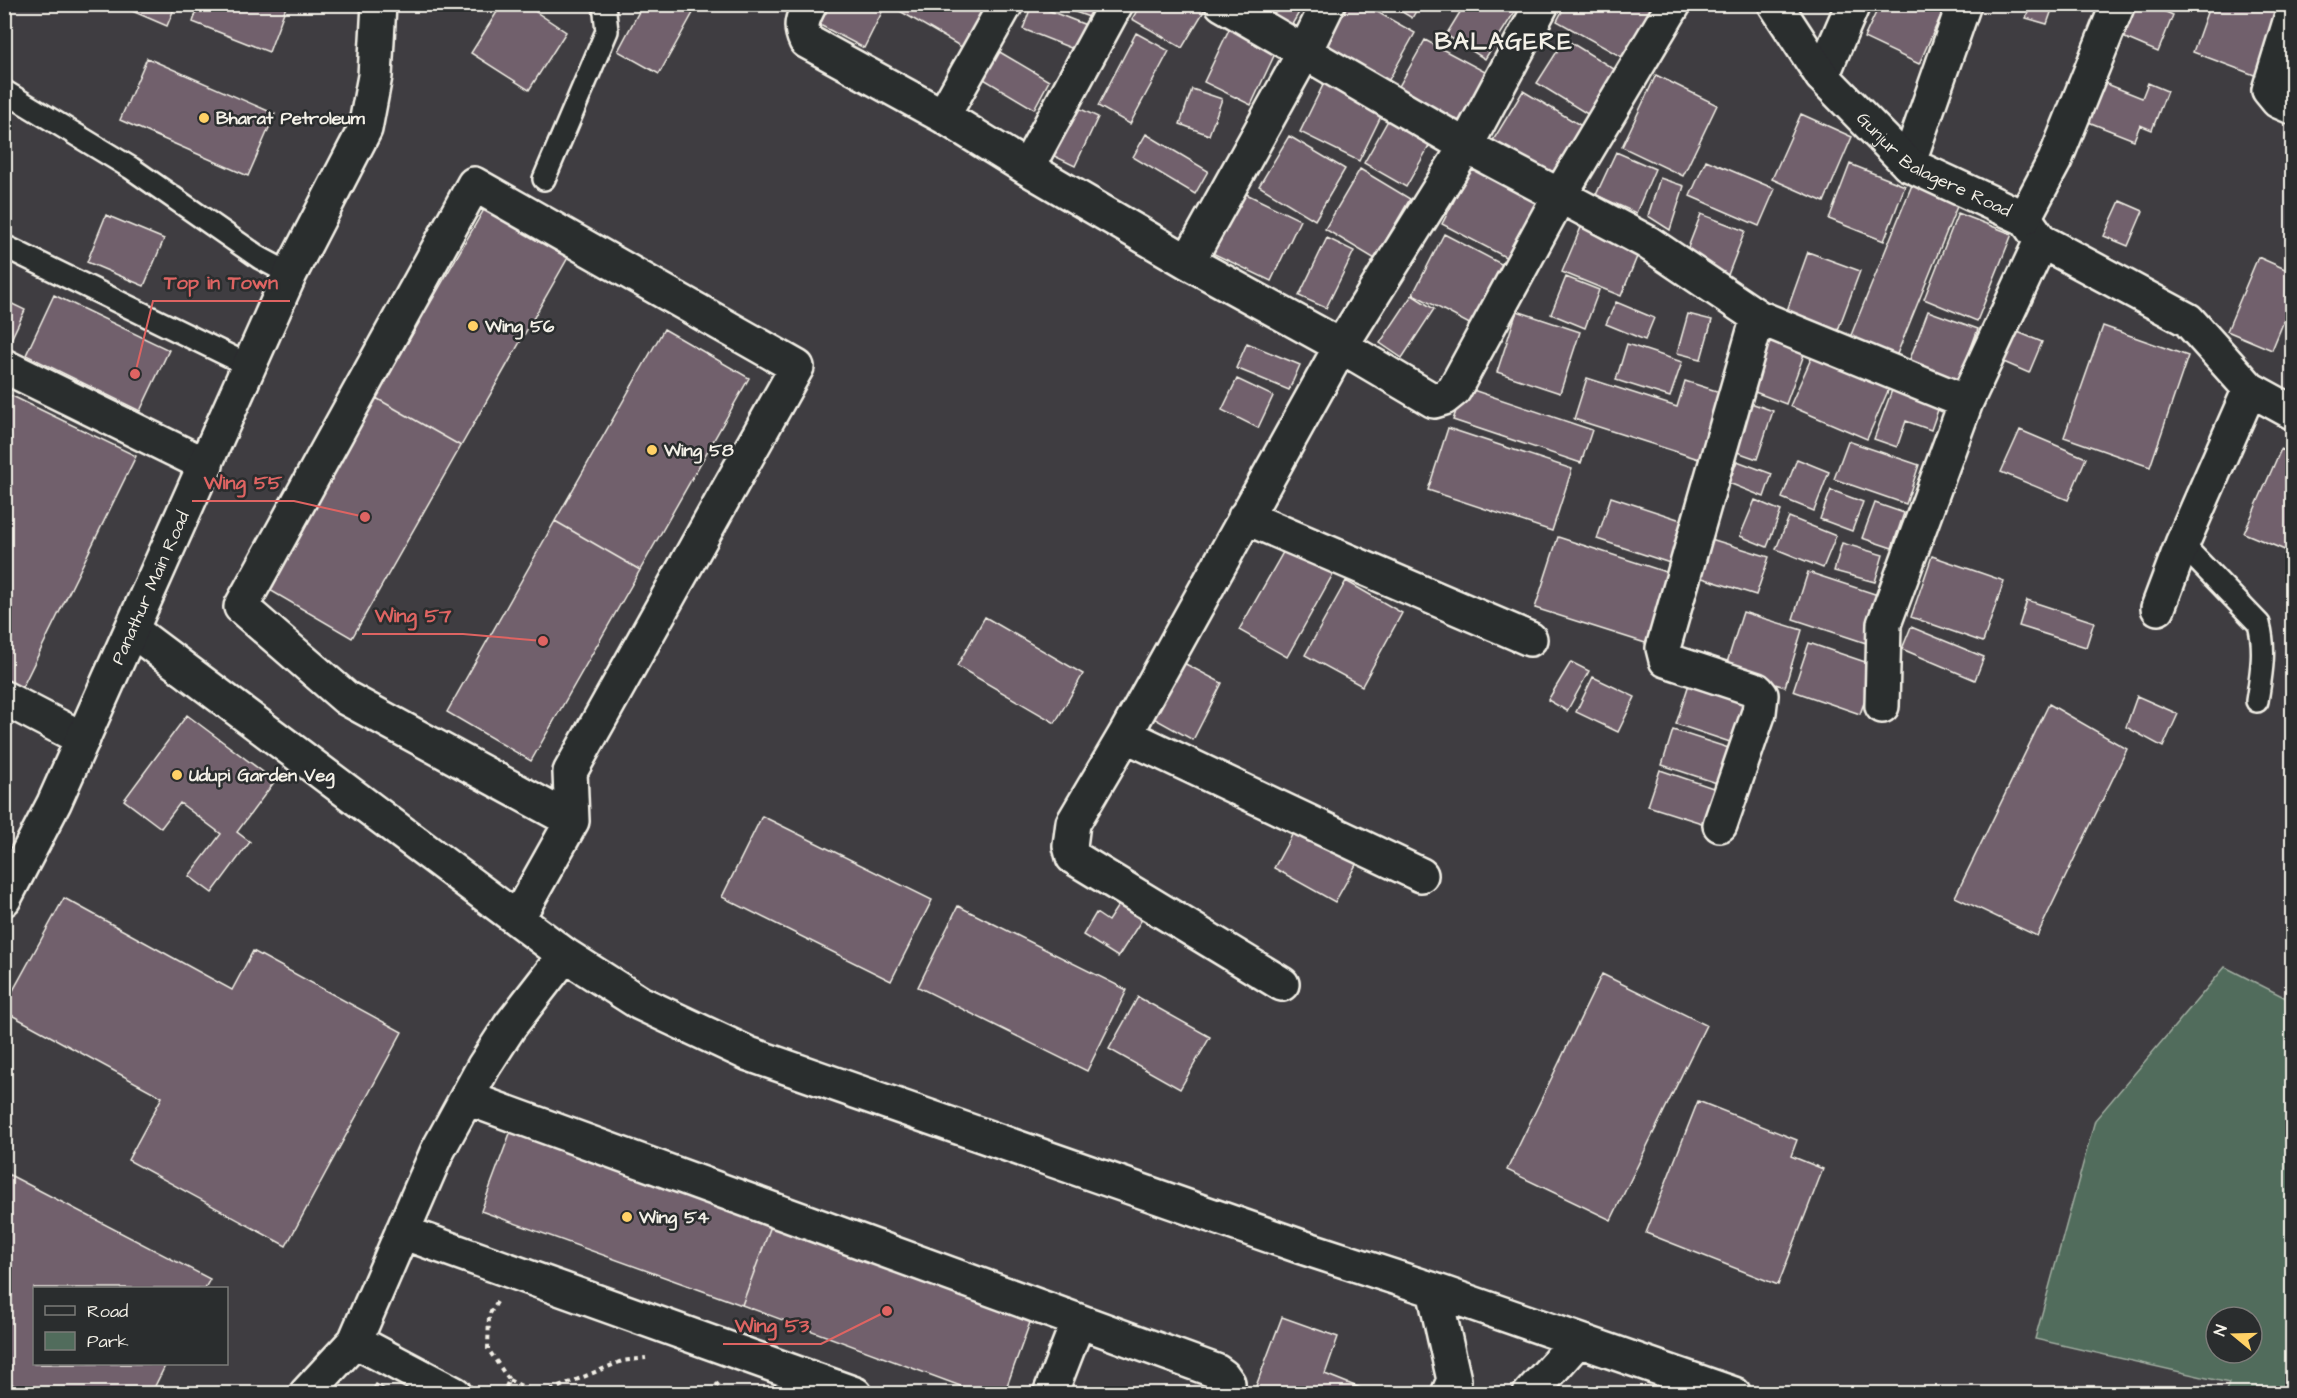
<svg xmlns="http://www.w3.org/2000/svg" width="2297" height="1398" font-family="'Architects Daughter',sans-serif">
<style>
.green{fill:#516c5c;stroke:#a2aea2;stroke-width:1.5;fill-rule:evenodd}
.building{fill:#71616c;stroke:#f4f1e8;stroke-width:1.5}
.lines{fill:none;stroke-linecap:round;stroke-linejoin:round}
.service-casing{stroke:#f4f1e8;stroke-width:26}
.minor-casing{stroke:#f4f1e8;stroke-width:38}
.tertiary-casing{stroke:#f4f1e8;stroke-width:38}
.path{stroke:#f4f1e8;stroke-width:4;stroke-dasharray:4.5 4.5;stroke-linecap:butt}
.service{stroke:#2a2d2e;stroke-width:21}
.minor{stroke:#2a2d2e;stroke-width:33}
.tertiary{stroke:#2a2d2e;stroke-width:33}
.poi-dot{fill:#ffd166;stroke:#2a2d2e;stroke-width:2}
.labels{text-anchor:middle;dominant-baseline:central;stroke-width:5;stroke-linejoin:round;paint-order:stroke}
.poi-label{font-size:18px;font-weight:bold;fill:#f4f1e8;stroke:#2a2d2e;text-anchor:start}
.street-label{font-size:18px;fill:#f4f1e8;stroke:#2a2d2e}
.district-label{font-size:24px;font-weight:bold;letter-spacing:1.5px;fill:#f4f1e8;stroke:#2a2d2e}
.leader{fill:none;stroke:#df6462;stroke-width:2}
.callout-dot{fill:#df6462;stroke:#2a2d2e;stroke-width:2}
.callout-label{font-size:20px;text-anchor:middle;font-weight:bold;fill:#df6462;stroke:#2a2d2e;stroke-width:5;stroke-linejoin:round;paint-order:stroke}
</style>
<rect width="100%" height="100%" fill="#3f3d41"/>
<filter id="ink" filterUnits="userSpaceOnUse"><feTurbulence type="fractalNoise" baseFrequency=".0167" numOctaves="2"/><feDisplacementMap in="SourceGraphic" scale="12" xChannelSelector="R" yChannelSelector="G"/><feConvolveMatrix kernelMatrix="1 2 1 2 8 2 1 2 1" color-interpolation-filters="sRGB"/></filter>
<g filter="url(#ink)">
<!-- green -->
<path class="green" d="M2225,967L2292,1001V1393H2225L2229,1383L2035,1339L2095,1120ZM2216,1317H2252V1353H2216Z"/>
<!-- building -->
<path class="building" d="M116,4H176L167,26Z
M199,4H287L269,52L193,22Z
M502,4H524L566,32L529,90L471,53Z
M643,4H698L659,74L618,51Z
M823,4H882L885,6L864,48L814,22Z
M902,4H978L988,11L965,49L898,10Z
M1032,4L1086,25L1076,50L1023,29Z
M1053,4H1097L1092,18Z
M1141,4H1194L1204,11L1182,48L1132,19Z
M1240,4H1304L1287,33Z
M1344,4H1363L1415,33L1386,85L1322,48Z
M1389,4H1420L1412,18Z
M1465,4H1511L1517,8L1485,59L1446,35Z
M1566,4H1652L1657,7L1627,60L1557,21Z
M1880,4H1946L1919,64L1864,38Z
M2031,4H2054L2047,24L2026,18Z
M2136,4H2147L2173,15L2158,52L2123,37Z
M2163,4H2181L2179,10Z
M2210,4H2284L2257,76L2193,52Z
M1232,23L1279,45L1251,105L1204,82Z
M1136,33L1169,51L1130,124L1098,106Z
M1565,39L1622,74L1594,118L1537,83Z
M1425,40L1487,73L1459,123L1397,90Z
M998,51L1049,81L1034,109L982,78Z
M147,58L275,114L248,176L120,120Z
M1656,75L1717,105L1683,176L1622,147Z
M1327,77L1386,106L1359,161L1300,132Z
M2102,82L2142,98L2148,83L2167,91L2152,130L2140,125L2134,140L2086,121Z
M1192,89L1222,99L1209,135L1180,124Z
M1523,91L1590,131L1559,183L1492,142Z
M1072,105L1098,117L1075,166L1050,154Z
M1801,114L1852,137L1824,202L1772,179Z
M1391,115L1433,139L1406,187L1364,163Z
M1146,134L1208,171L1195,194L1133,157Z
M1289,136L1345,169L1315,220L1259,186Z
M1616,152L1655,169L1636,213L1596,195Z
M1706,160L1775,189L1759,226L1690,196Z
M1850,164L1905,186L1884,241L1829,219Z
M1472,166L1545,205L1515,262L1442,224Z
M1360,169L1410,199L1375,259L1325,229Z
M1660,178L1684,186L1670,230L1648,216Z
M1912,185L1958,204L1895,359L1849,340Z
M1236,189L1300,220L1271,281L1206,250Z
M2120,201L2143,211L2128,246L2104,236Z
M486,206L570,254L461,446L376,398Z
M1958,213L2012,234L1977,321L1924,299Z
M1701,214L1745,231L1726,280L1682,263Z
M106,215L164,239L144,286L87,262Z
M1585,218L1643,242L1621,296L1562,272Z
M1444,234L1507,267L1475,327L1413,294Z
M1327,238L1354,251L1326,308L1299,296Z
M1808,252L1860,271L1835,338L1784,319Z
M2258,257L2292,272V301L2272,350L2227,331Z
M1566,277L1599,290L1585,328L1551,314Z
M54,295L169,350L140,411L26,355Z
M1412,295L1434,309L1402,358L1380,343Z
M4,300L25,310L6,350L4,349Z
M1616,302L1654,318L1645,340L1606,324Z
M1517,311L1580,332L1560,393L1497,372Z
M1928,311L1978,329L1957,385L1907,367Z
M1688,314L1712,320L1701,359L1677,353Z
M2003,326L2042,342L2029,373L1990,356Z
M2103,326L2188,356L2150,467L2064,437Z
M664,329L749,378L640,570L555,521Z
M1762,333L1806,349L1786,404L1742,387Z
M1247,343L1300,365L1289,390L1236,368Z
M1627,344L1682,362L1670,397L1616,380Z
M1814,352L1891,384L1867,439L1790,406Z
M1587,378L1677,407L1685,381L1726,394L1705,461L1574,419Z
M1237,379L1273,396L1258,428L1222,410Z
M1464,387L1592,430L1581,463L1453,420Z
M1892,390L1939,407L1931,430L1906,421L1897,447L1874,439Z
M4,392L136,456L21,690L4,682Z
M376,398L461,446L352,638L268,589Z
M1740,399L1773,411L1757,459L1723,447Z
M1448,428L1572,469L1552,531L1428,490Z
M2020,430L2086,458L2068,500L2001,472Z
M1848,441L1919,465L1906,504L1834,479Z
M2281,449L2292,454V553L2244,533Z
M1797,459L1829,472L1814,511L1782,498Z
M1737,461L1772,474L1764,497L1729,483Z
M1831,490L1863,502L1852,531L1820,519Z
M1611,497L1690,523L1676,565L1597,539Z
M1755,500L1781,511L1767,547L1740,536Z
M1875,503L1904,513L1892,548L1862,538Z
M1789,517L1836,536L1823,568L1776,549Z
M555,521L640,570L531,761L447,712Z
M1558,537L1681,577L1658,647L1535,608Z
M1711,539L1769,557L1756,595L1699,577Z
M1842,543L1883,555L1875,582L1834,571Z
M1286,547L1333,574L1287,657L1239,630Z
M1932,556L2004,581L1983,642L1911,617Z
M1808,572L1881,596L1866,643L1793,619Z
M1346,581L1402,613L1362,686L1305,655Z
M2027,600L2094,622L2086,647L2019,626Z
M1743,612L1802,630L1785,687L1725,669Z
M985,617L1083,674L1055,723L957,666Z
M1911,627L1984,657L1975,680L1902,649Z
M1809,643L1877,666L1860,714L1793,691Z
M1178,660L1222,683L1193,740L1148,715Z
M1571,662L1589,671L1567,711L1548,700Z
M1593,677L1635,697L1618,732L1576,712Z
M1690,681L1753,701L1739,745L1676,724Z
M2137,696L2178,714L2163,747L2126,727Z
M2049,704L2127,749L2037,936L1955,897Z
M187,715L275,781L237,832L250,842L212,893L189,876L221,834L180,803L161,828L124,800Z
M1673,730L1738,751L1726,786L1662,765Z
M1660,770L1722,791L1711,826L1648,806Z
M762,816L932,900L891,981L722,897Z
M1297,826L1358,861L1335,902L1274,868Z
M64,898L232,990L253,951L402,1032L286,1246L128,1160L162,1097L4,1011V1007Z
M1123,898L1146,913L1118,957L1083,935L1096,913L1108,921Z
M958,906L1127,990L1087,1071L918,987Z
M1602,974L1706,1025L1611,1220L1507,1170Z
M1138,997L1210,1037L1180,1089L1109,1049Z
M1698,1101L1797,1140L1791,1156L1823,1169L1778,1285L1646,1233Z
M512,1128L772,1223L742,1305L481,1211Z
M4,1172L210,1279L205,1288H34V1364H166L151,1394H30L4,1380Z
M772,1223L1032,1317L1004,1394H982L742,1305Z
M1282,1317L1338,1337L1325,1374L1375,1394H1253Z
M376,1384L393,1394H370Z"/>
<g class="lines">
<!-- service casing -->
<g class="service-casing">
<path id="service" d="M4,91L131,168L260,258L290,274
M544,179L607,31L604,4
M4,246L250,366
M2182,544L2259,624C2266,650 2261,675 2257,701"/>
</g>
<!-- minor casing -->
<g class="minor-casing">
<path id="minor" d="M810,4C802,19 799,26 806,41L943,116L1027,168L1188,262L1341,346L1434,401L1444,398L1454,390L1560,195L1674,4
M1222,4L1466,146L1647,242L1758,317L1966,402
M2292,15L2269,90L2278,101L2292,107
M1822,76L1853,4
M943,116L1006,4
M1908,164L1964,4
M1027,168L1116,4
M2029,224L2041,241L2188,320L2250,389L2292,412
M1188,262L1305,51L1328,4
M4,366L206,465
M1245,517L1530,639
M2158,608L2182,544L2250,389
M132,630L565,955L640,1003L749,1054L1302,1247L1434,1290L1734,1394
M4,698L83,739
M1882,706L1884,624L1966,402L2041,241
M1125,735L1073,823L1070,846L1073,857L1282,984
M1720,825L1759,712L1761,695L1757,690L1745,686L1666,660L1663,648L1758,317
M1421,875L1125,735L1341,346L1466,146L1542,4
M517,919L572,821L570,772L797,367L474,184L241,607L346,698L572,821
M467,1098L1216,1371L1223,1376L1228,1383L1226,1394
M402,1232L855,1394
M1434,1290L1454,1380L1448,1394
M355,1341L455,1394
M306,1394L355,1341L437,1152L484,1066L510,1026L565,955
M1050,1394L1078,1322
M1530,1394L1578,1340"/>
</g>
<!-- tertiary casing -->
<g class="tertiary-casing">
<g id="tertiary">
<path id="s1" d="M1775,4L1822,76L1908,164L2024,218L2055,160L2118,4"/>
<path id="s2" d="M4,899L54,803L290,274L365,129L375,76L379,4"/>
</g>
</g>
<!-- path -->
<path class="path" d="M497,1302L489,1315L488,1349L509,1380L503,1394
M509,1380L538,1394
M716,1383L726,1394
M542,1394L622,1361L646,1358"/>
<!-- service -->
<use href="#service" class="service"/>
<!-- minor -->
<use href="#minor" class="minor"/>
<!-- tertiary -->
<use href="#tertiary" class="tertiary"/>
</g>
</g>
<!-- markers -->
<g class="poi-dot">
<circle cx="204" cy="118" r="6"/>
<circle cx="473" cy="326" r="6"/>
<circle cx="652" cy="450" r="6"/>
<circle cx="177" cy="775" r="6"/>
<circle cx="627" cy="1217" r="6"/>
</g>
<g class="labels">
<!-- poi labels -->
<g class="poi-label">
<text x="216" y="118">Bharat Petroleum</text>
<text x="485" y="326">Wing 56</text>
<text x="664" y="450">Wing 58</text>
<text x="189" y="775">Udupi Garden Veg</text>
<text x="639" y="1217">Wing 54</text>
</g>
<!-- street labels -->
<g class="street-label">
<text stroke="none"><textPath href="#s1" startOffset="231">Gunjur Balagere Road</textPath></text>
<text stroke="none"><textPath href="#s2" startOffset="344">Panathur Main Road</textPath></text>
</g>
<!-- district labels -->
<g class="district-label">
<text x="1504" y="42">BALAGERE</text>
</g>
</g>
<!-- callouts -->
<path class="leader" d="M135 374L153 301H290M365 517L294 501H192M543 641L463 634H362M887 1311L821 1344H723"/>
<g class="callout-dot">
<circle cx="135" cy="374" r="6"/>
<circle cx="365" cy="517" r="6"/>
<circle cx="543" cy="641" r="6"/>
<circle cx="887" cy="1311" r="6"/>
</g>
<g class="callout-label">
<text x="221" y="289">Top in Town</text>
<text x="243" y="489">Wing 55</text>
<text x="413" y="622">Wing 57</text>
<text x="772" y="1332">Wing 53</text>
</g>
<!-- margin -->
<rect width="2297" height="1398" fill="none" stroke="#2a2d2e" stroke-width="24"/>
<rect x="12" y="12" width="2273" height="1374" fill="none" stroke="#f4f1e8" stroke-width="2" filter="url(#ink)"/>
<!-- legend -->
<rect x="33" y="1287" width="195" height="78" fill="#2a2d2e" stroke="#7b7b78" stroke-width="1.5"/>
<rect x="45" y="1306" width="30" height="9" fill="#2a2d2e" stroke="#7b7b78" stroke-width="1.5"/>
<text x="87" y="1317" font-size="18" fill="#f4f1e8">Road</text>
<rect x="45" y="1332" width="30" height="18" fill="#516c5c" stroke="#7b7b78" stroke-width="1.5"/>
<text x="87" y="1347" font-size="18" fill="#f4f1e8">Park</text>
<!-- north arrow -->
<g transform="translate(2234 1335) rotate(289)"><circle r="28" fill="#2a2d2e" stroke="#7b7b78" stroke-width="1.5"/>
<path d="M0-4.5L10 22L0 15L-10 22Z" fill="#ffd166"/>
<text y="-9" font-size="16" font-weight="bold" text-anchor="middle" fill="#f4f1e8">N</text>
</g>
</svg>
